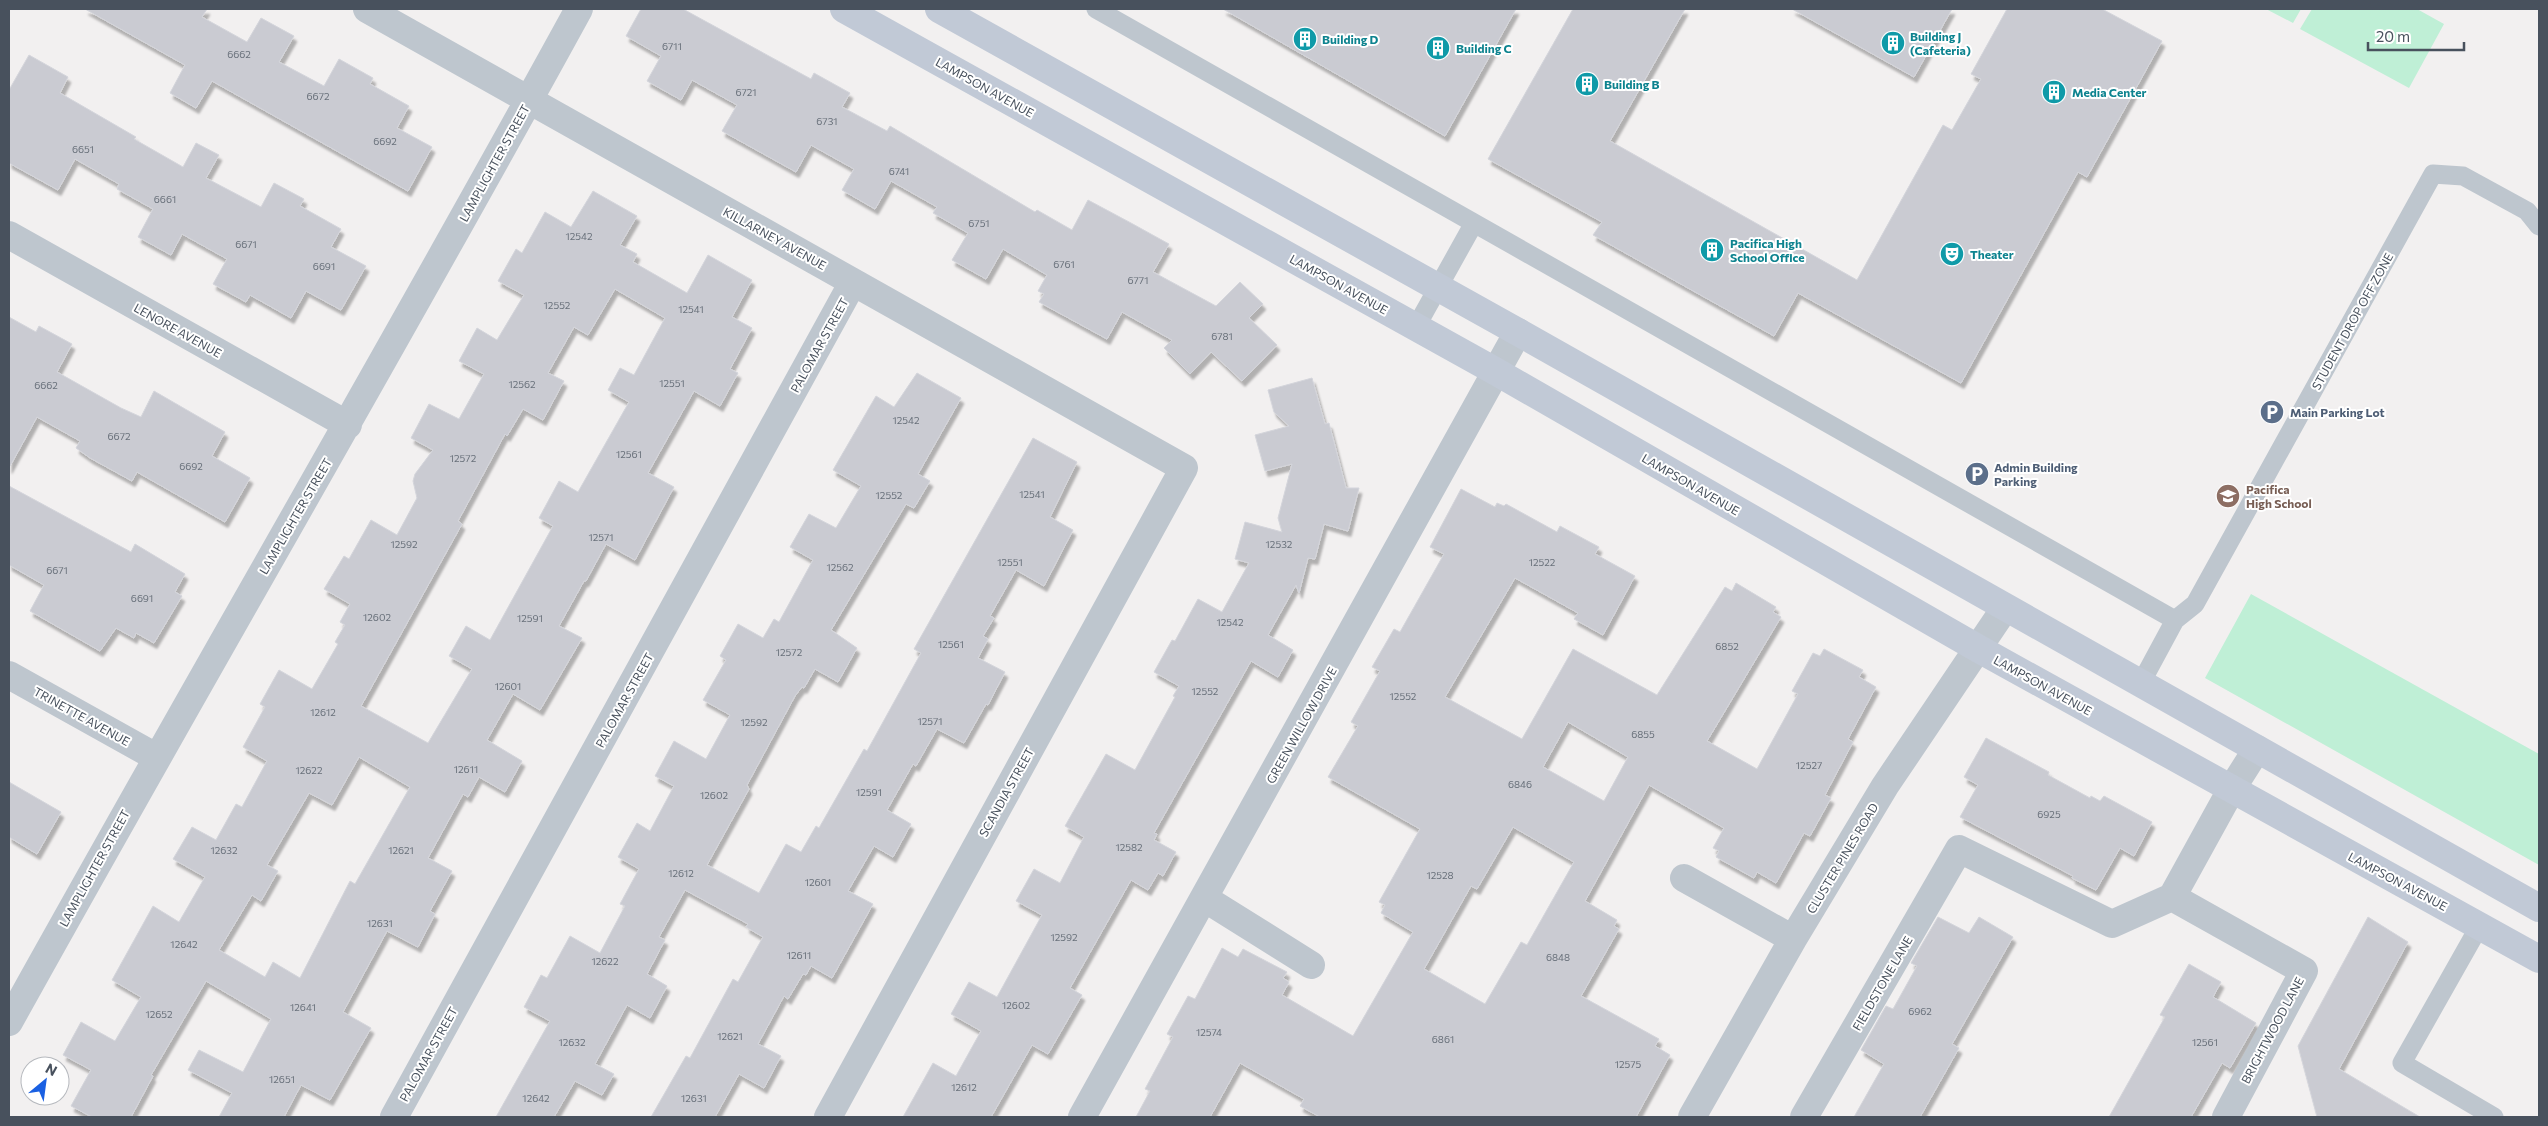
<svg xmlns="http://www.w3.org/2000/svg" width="2548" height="1126" font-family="Commissioner,sans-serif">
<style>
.green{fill:#bfefd6}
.building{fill:#cacbd2;stroke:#d4d5db;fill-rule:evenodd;filter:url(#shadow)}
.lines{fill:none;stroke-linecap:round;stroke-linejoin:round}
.lane{stroke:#bec6ce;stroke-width:19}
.street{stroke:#bec6ce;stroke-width:28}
.secondary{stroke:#c1c9d6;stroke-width:28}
.labels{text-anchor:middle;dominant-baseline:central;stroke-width:4;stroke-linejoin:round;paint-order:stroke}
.number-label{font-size:10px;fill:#68707a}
.culture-label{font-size:12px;font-weight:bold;fill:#0d838f;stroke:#fff;text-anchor:start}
.street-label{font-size:12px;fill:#48515d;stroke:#fff}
.service-label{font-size:12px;font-weight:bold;fill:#4e5e75;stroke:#fff;text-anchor:start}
.education-label{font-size:12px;font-weight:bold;fill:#785e54;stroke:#fff;text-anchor:start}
</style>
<defs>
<filter id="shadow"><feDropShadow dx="3" dy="5.5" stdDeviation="1" flood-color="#0004"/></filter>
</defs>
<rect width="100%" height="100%" fill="#f2f0f0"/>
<!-- green -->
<path class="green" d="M2266,9H2301L2293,23Z
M2312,9H2417L2444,24L2409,88L2300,29Z
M2251,594L2539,754V865L2205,678Z"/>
<!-- building -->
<path class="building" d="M85,9H207L202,17L247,42L261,18L294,36L279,62L324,86L339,59L373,78L370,84L409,106L397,128L432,147L408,191L212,81L196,108L170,93L185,65Z
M641,9H683L811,79L814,73L850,93L842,107L887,131L890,126L1035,212L1037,210L1072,230L1088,200L1131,223L1169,244L1153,272L1216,306L1240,282L1263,304L1249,318L1277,345L1242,381L1211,352L1190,374L1164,348L1172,340L1122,312L1107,339L1039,302L1044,294L1038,291L1047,275L1003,249L986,279L952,260L968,233L933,213L937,207L891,181L875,209L842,190L854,169L811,145L796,172L722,131L737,105L692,80L681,100L647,81L661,56L626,36Z
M1223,9H1516L1445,136Z
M1573,9H1685L1610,141L1857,280L1943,125L1952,130L1981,79L1971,74L2007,9H2102L2162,41L2087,177L2078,172L1961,383L1798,293L1774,336L1593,235L1602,222L1488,159Z
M1792,9H1952L1914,77Z
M29,55L68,77L60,93L136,137L134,139L183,167L196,143L219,155L206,178L261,207L274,183L304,199L300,206L341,229L331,247L366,266L341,310L306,291L291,318L250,295L246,302L213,284L227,259L182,234L171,255L138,237L153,209L117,189L119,184L75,159L58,190L9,163V90Z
M593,191L637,216L620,245L637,254L633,262L687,293L708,255L752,280L732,317L752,328L730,369L738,373L720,406L694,391L648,473L674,487L635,560L606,544L586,581H584L559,626L582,638L540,710L513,694L487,740L522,761L505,792L479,777L468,797L463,794L428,858L452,871L430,911L435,914L418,947L387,931L343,1012L371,1028L330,1100L301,1085L284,1117H219L232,1093L188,1070L199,1050L243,1072L271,1019L206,981L151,1075L153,1076L131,1117H92L71,1106L91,1070L63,1055L81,1022L115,1041L141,997L112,980L153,906L179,922L205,877L173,859L192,827L216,840L236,804L242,807L267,761L243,747L265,707L260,704L279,670L312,689L338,644L335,642L345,625L340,622L350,604L324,589L344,556L349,559L371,520L397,535L417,498L413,481L415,474L433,450L411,438L429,404L459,419L484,374L459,361L477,328L497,340L524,295L498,281L516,249L522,253L545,212L571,227ZM615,289L665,318L634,375L620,368L608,390L629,402L578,492L559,481L539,518L553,526L490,640L466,626L449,656L472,669L428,743L361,706L462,524L458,521L505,434L507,436L523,409L543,420L564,381L548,373L574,327L588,335ZM359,757L410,787L355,884L350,881L300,978L273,962L265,977L219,950L252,895L261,901L278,871L267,865L309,793L332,805Z
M9,317L36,332L39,326L72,344L57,372L121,408L141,417L154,391L225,432L212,456L250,478L225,522L137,472L132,481L90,458L76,448L80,441L37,417L9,468Z
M917,373L961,398L918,474L930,481L914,508L906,504L831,630L857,648L838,682L815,669L804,688L802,687L795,696L747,785L749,789L707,865L759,893L786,844L801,852L816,826L819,828L864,749L867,751L921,653L914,649L1033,438L1077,462L1050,517L1073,530L1044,586L1016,570L990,616L994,618L983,636L988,639L978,658L1005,672L988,705L986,704L964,743L937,729L916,766L913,764L887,810L911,824L893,857L874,846L848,891L873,904L832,978L811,966L806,975L803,974L788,999L784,996L758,1044L781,1056L764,1088L739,1074L715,1117H651L686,1056L690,1058L733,979L738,982L763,937L746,927L748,924L685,890L659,937L665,940L647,974L667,986L650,1018L627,1005L595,1064L614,1074L602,1095L575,1081L554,1117H496L550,1021L524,1007L541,975L547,978L570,936L600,953L625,906L620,904L639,869L618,857L637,823L650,831L674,786L655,776L674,741L706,759L730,715L703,700L726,660L720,656L738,624L763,638L774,619L779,622L813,560L790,547L809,514L836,528L861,486L833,470L876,396L894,407Z
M1312,378L1325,424L1329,423L1346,488H1359L1348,531L1324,524L1315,559L1308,558L1299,593L1296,585L1268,635L1293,650L1278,677L1251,661L1154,833L1157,834L1154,840L1176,852L1163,876L1158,873L1148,890L1131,880L1070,988L1082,995L1048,1054L1032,1045L991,1117H903L933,1063L956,1076L981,1031L951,1014L969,982L997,997L1042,915L1016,901L1034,869L1060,883L1084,837L1065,826L1106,754L1135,770L1175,697L1173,696L1179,686L1154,672L1172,640L1175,641L1198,599L1222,612L1249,563L1235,559L1245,522L1282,532L1278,518L1292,464L1265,471L1255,435L1289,426L1274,412L1268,390Z
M9,486L131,552L135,544L185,574L175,592L182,596L154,643L136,633L134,638L116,628L100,651L30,611L44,585L9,565Z
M1461,489L1495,507L1497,503L1504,506L1506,504L1557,532L1560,526L1599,547L1595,554L1635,576L1603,635L1574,619L1578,613L1515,578L1445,697L1522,739L1573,649L1657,695L1725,587L1732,591L1736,583L1776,607L1773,612L1781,617L1707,741L1757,769L1798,694L1792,691L1813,653L1820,656L1824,649L1863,670L1859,677L1876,687L1848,739L1853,742L1825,795L1831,798L1810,836L1804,833L1776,883L1757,872L1754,878L1716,857L1719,851L1713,848L1724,828L1649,785L1585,901L1617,920L1614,926L1619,929L1581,996L1659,1039L1655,1046L1670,1055L1636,1117H1320L1300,1106L1304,1099L1240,1063L1210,1117H1136L1150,1091L1145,1089L1173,1037L1167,1034L1188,996L1195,999L1222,948L1238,957L1243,949L1287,972L1283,978L1289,982L1282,995L1353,1036L1413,932L1381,913L1385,905L1379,902L1420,829L1328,777L1358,726L1351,722L1380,671L1372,667L1394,629L1400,632L1444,554L1430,547ZM1568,722L1628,757L1604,801L1543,767ZM1513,827L1574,862L1527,945L1521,942L1485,1004L1424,969L1471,886L1477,889Z
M1986,738L2049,772L2048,775L2090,798L2091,796L2100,801L2104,796L2152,822L2134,856L2120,848L2096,890L2072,878L2073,876L1960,817L1978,785L1964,777Z
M9,782L61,812L37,854L9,837Z
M1938,917L1969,933L1979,917L2013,937L1952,1044L1959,1048L1920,1117H1854L1884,1064L1861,1050L1886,1006L1893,1009L1917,966L1911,963Z
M2368,917L2408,942L2339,1069L2420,1117H2317L2298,1046Z
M2189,964L2221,982L2213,997L2256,1023L2230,1068L2222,1063L2191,1117H2109L2165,1017L2160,1015Z"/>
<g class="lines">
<!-- lane -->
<path class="lane" d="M1096,9L2175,620
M1416,327L1474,223
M2141,683L2175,620L2195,604L2433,174L2463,176L2527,211L2539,226
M2480,925L2402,1063L2494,1117"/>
<!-- street -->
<path class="street" d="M367,9L1184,468L828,1117
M9,235L348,425
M9,675L156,757
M1684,878L1793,939
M2172,897L2304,971L2226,1117
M1204,898L1311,965
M9,1022C197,683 393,349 579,9
M394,1117L853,282
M1082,1117L1518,332
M1692,1117L1793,939L1885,786L2005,608
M1804,1117L1959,849L2112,924L2172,897L2231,790L2257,749"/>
<!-- secondary -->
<path class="secondary" d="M844,9L1495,371L1979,649L2539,959
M939,9L1518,332L2539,908"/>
</g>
<!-- icons -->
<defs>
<g id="building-disc" transform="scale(1.25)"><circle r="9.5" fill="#0f9aa8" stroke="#fff"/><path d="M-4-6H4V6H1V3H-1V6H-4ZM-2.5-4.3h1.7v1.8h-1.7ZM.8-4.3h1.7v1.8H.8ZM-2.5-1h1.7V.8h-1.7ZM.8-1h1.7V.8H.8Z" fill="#fff"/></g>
<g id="theatre-disc" transform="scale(1.25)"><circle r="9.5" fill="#0f9aa8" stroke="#fff"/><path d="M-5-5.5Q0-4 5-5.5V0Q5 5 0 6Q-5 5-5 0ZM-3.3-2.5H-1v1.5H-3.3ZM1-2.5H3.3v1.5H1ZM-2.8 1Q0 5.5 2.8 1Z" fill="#fff"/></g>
<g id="parking-disc" transform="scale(1.25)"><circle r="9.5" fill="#5c6f8a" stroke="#fff"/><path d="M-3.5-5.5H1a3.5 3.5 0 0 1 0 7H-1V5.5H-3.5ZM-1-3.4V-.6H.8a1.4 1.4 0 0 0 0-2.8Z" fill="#fff"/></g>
<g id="school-disc" transform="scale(1.25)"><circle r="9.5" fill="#8d6e63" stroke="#fff"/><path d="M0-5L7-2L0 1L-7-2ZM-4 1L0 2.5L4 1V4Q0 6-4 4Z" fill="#fff"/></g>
</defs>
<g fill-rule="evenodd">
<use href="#building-disc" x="1305" y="39"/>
<use href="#building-disc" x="1893" y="43"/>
<use href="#building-disc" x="1438" y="48"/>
<use href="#building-disc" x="1587" y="84"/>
<use href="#building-disc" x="2054" y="92"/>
<use href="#building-disc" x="1712" y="250"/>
<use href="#theatre-disc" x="1952" y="254"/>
<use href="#parking-disc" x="2272" y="412"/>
<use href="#parking-disc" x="1977" y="474"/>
<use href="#school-disc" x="2228" y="496"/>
</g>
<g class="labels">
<!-- number labels -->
<g class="number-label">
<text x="672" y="46">6711</text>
<text x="239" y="54">6662</text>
<text x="746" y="92">6721</text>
<text x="318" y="96">6672</text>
<text x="827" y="121">6731</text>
<text x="385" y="141">6692</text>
<text x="83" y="149">6651</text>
<text x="899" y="171">6741</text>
<text x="165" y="199">6661</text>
<text x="979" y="223">6751</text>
<text x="579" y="236">12542</text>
<text x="246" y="244">6671</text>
<text x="1064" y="264">6761</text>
<text x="324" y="266">6691</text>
<text x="1138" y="280">6771</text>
<text x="557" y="305">12552</text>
<text x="691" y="309">12541</text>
<text x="1222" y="336">6781</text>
<text x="672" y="383">12551</text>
<text x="522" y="384">12562</text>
<text x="46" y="385">6662</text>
<text x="906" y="420">12542</text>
<text x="119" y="436">6672</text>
<text x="629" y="454">12561</text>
<text x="463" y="458">12572</text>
<text x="191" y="466">6692</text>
<text x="1032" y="494">12541</text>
<text x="889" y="495">12552</text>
<text x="601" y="537">12571</text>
<text x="404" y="544">12592</text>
<text x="1279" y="544">12532</text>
<text x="1010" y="562">12551</text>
<text x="1542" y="562">12522</text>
<text x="840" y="567">12562</text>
<text x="57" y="570">6671</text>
<text x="142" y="598">6691</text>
<text x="377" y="617">12602</text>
<text x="530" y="618">12591</text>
<text x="1230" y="622">12542</text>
<text x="951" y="644">12561</text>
<text x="1727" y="646">6852</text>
<text x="789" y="652">12572</text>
<text x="508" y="686">12601</text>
<text x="1205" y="691">12552</text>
<text x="1403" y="696">12552</text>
<text x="323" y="712">12612</text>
<text x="930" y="721">12571</text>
<text x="754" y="722">12592</text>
<text x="1643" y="734">6855</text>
<text x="1809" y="765">12527</text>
<text x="466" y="769">12611</text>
<text x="309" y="770">12622</text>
<text x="1520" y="784">6846</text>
<text x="869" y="792">12591</text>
<text x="714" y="795">12602</text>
<text x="2049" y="814">6925</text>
<text x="1129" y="847">12582</text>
<text x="224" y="850">12632</text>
<text x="401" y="850">12621</text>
<text x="681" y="873">12612</text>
<text x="1440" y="875">12528</text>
<text x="818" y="882">12601</text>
<text x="380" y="923">12631</text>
<text x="1064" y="937">12592</text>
<text x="184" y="944">12642</text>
<text x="799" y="955">12611</text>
<text x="1558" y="957">6848</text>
<text x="605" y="961">12622</text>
<text x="1016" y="1005">12602</text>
<text x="303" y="1007">12641</text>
<text x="1920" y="1011">6962</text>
<text x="159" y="1014">12652</text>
<text x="1209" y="1032">12574</text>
<text x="730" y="1036">12621</text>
<text x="1443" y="1039">6861</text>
<text x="572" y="1042">12632</text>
<text x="2205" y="1042">12561</text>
<text x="1628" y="1064">12575</text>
<text x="282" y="1079">12651</text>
<text x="964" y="1087">12612</text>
<text x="536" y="1098">12642</text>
<text x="694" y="1098">12631</text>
</g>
<!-- culture labels -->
<g class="culture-label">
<text x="1910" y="36">Building J<tspan x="1910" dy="14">(Cafeteria)</tspan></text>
<text x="1322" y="39">Building D</text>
<text x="1456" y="48">Building C</text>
<text x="1604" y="84">Building B</text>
<text x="2072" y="92">Media Center</text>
<text x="1730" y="243">Pacifica High<tspan x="1730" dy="14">School Office</tspan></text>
<text x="1970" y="254">Theater</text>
</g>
<!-- street labels -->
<g class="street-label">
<text transform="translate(985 87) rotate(29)">LAMPSON AVENUE</text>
<text transform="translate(494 163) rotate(-61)">LAMPLIGHTER STREET</text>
<text transform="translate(775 238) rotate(29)">KILLARNEY AVENUE</text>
<text transform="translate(1339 284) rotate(29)">LAMPSON AVENUE</text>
<text transform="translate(2352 321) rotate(-61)">STUDENT DROP OFF ZONE</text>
<text transform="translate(178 330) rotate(29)">LENORE AVENUE</text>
<text transform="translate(819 345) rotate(-61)">PALOMAR STREET</text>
<text transform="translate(1691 484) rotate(30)">LAMPSON AVENUE</text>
<text transform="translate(295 516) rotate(-60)">LAMPLIGHTER STREET</text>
<text transform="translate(2043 685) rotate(29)">LAMPSON AVENUE</text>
<text transform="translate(624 700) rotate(-61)">PALOMAR STREET</text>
<text transform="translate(82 716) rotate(29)">TRINETTE AVENUE</text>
<text transform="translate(1301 725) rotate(-61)">GREEN WILLOW DRIVE</text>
<text transform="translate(1006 792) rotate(-61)">SCANDIA STREET</text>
<text transform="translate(1842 858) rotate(-59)">CLUSTER PINES ROAD</text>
<text transform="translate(94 868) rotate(-61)">LAMPLIGHTER STREET</text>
<text transform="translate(2398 881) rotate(28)">LAMPSON AVENUE</text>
<text transform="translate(1882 983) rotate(-60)">FIELDSTONE LANE</text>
<text transform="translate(2272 1030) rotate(-62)">BRIGHTWOOD LANE</text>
<text transform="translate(428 1054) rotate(-61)">PALOMAR STREET</text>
</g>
<!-- service labels -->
<g class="service-label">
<text x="2290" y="412">Main Parking Lot</text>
<text x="1994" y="467">Admin Building<tspan x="1994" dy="14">Parking</tspan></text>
</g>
<!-- education labels -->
<g class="education-label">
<text x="2246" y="489">Pacifica<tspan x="2246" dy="14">High School</tspan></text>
</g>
</g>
<!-- border -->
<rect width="2548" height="1126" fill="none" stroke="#48515d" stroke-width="20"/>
<!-- north arrow -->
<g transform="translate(45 1081) rotate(29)"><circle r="24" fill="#ffffff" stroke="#b6b9be"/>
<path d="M0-4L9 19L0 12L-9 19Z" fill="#1a60e2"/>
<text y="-8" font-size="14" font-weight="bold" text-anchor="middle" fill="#48515d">N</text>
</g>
<!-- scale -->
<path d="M2368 42v8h96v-8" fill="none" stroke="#48515d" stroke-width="2.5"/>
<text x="2376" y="42" font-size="15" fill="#48515d" stroke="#ffffff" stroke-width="4" paint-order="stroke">20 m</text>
</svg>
